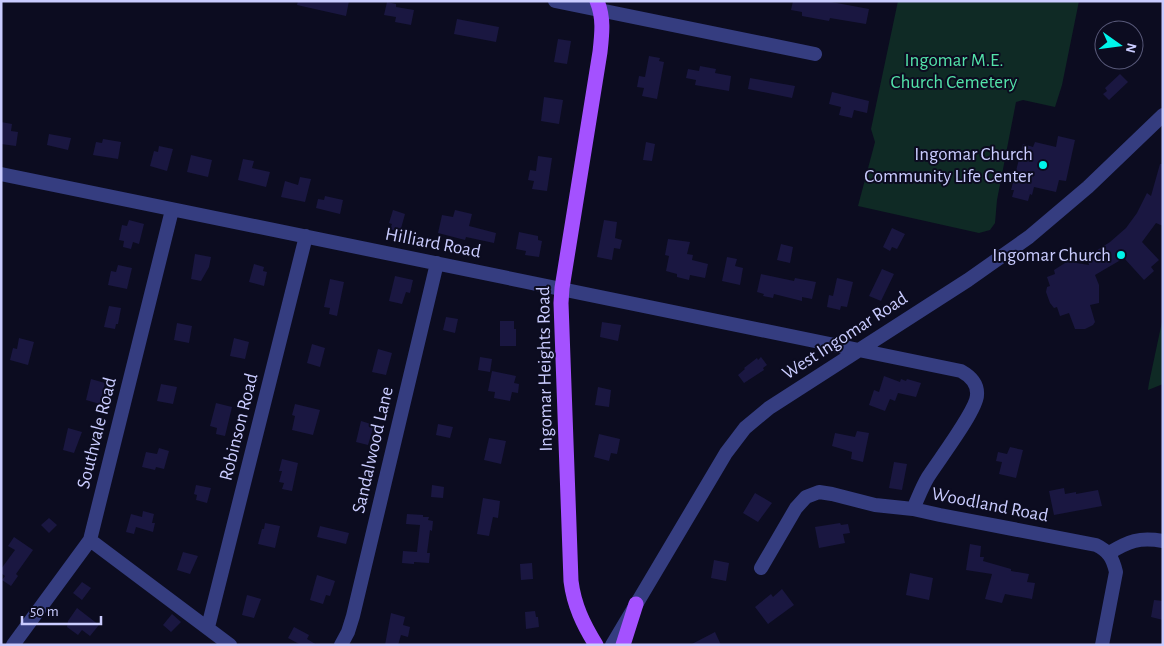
<svg xmlns="http://www.w3.org/2000/svg" width="1164" height="646" font-family="'Alegreya Sans',sans-serif">
<style>
.green{fill:#0f2a25}
.building{fill:#1a1741}
.lines{fill:none;stroke-linecap:round;stroke-linejoin:round}
.minor{stroke:#353d80;stroke-width:14}
.major{stroke:#a451ff;stroke-width:15}
.poi-dot{fill:#00f5ea;stroke:#0c0c20;stroke-width:2}
.labels{text-anchor:middle;dominant-baseline:central;stroke-width:4;stroke-linejoin:round;paint-order:stroke}
.park-label{font-size:19px;fill:#53e2a9;stroke:#0c0c20}
.poi-label{font-size:19px;fill:#caccff;stroke:#0c0c20;text-anchor:end}
.street-label{font-size:19px;fill:#caccff;stroke:#0c0c20}
</style>
<rect width="100%" height="100%" fill="#0c0c20"/>
<!-- green -->
<path class="green" d="M898,1H1079L1062,85L1055,107L1023,100L1016,102L997,200L995,223L990,230L979,233L858,206L875,142L871,129Z
M1163,317V384L1148,390L1149,383Z"/>
<!-- building -->
<path class="building" d="M298,1H349L346,16L297,5Z
M793,1H826L869,9L866,24L830,18L829,21L802,16V12L791,10Z
M387,2L396,4V7L414,10L411,25L395,22L396,17L384,15Z
M457,19L499,27L496,42L454,34Z
M558,39L571,41L567,64L554,62Z
M649,56L660,58L659,61L664,62L657,99L642,96L644,88L637,87L639,76L645,77Z
M700,66L716,69L715,73L731,76L729,91L695,85L696,80L686,78L688,69L699,71Z
M1120,74L1128,82L1109,100L1103,94L1107,91L1105,88Z
M750,78L795,86L792,98L748,89Z
M832,92L869,101L867,113L854,110L852,118L839,115L841,107L829,104Z
M544,97L563,100L559,124L541,121Z
M1,122L12,124L11,131L18,132L16,146L1,144Z
M49,134L71,138L68,150L47,145Z
M1058,136L1075,140L1066,181L1059,180L1056,192L1034,187L1032,195L1030,194L1028,201L1012,197L1014,190H1011L1023,144L1033,147L1035,142L1056,147Z
M103,139L121,142L118,159L93,155L96,142L102,143Z
M646,142L655,144L652,161L643,160Z
M159,146L173,149L167,171L150,166L154,151L158,152Z
M191,155L212,160L208,177L187,172Z
M538,156L552,158L547,191L532,189L534,181L528,180L530,170L536,171Z
M243,159L254,161L252,168L270,172L266,187L238,180Z
M1160,164H1163V226L1156,223L1142,242L1159,260L1151,267L1154,271L1144,280L1124,258L1095,275L1099,285V303L1090,305L1095,322L1093,325L1085,329H1075L1069,313L1060,316L1057,307L1054,308L1050,303L1046,292L1047,287L1050,286L1047,277L1055,274L1054,270L1065,263L1070,262L1089,265L1086,255L1091,254L1110,242L1126,228L1137,213L1147,193L1151,196Z
M300,177L311,179L305,202L281,197L285,181L298,185Z
M325,196L343,200L340,214L316,208L318,199L324,200Z
M393,210L405,214L400,232L390,229L392,224L389,223Z
M455,210L472,214L469,226L496,233L494,243L466,237L465,240L438,233L442,215L453,217Z
M129,220L144,224L139,244L133,242L131,249L123,247L124,241L119,240L122,225L127,226Z
M604,220L617,222L615,238L622,240L620,249L614,248L612,260L597,257Z
M892,228L905,234L897,249L892,247L890,251L883,247Z
M519,232L538,236V240L542,241L539,257L525,255L526,251L516,249Z
M668,239L690,242L687,254L693,255L692,260L708,264L705,278L690,275L689,280L677,277V274L666,271L669,256L665,255Z
M781,244L793,247L790,263L777,260Z
M195,254L211,257L209,267L201,281L191,279Z
M727,257L737,259L735,266L743,268L740,285L722,281Z
M254,264L264,267L263,271L267,272L264,286L249,282Z
M118,265L132,268L127,289L108,285L111,271L116,272Z
M882,269L894,274L881,301L869,296Z
M761,274L794,281L795,278L816,282L812,299L802,297V301L774,294L773,298L763,296L764,294L757,292Z
M395,276L413,280L410,293L406,292L402,304L389,301Z
M837,278L853,282L847,307L841,306L840,310L827,307L829,295L833,296Z
M330,279L344,282L337,316L329,314L330,308L324,307Z
M109,306L121,308L118,324H116L115,329L104,327Z
M446,317L458,319L455,333L443,330Z
M500,321H514V329H516V346H500Z
M602,322L621,325L618,341L600,337Z
M177,323L192,326L189,343L174,340Z
M19,338L34,342L28,365L10,360L13,348L17,349Z
M234,338L249,342L245,359L230,356Z
M312,344L325,348L320,367L307,363Z
M378,349L392,353L386,375L372,372Z
M480,357L492,359L490,372L478,370Z
M761,357L767,365L763,368L764,370L744,383L738,375L745,369L744,368L757,358L758,360Z
M492,371L516,376L514,383L519,384L518,393L512,392L510,401L494,398L495,392L488,391Z
M884,376L900,382L901,379L906,381L907,379L921,383L916,397L898,393L895,401L890,399L885,411L869,405L874,390L879,392Z
M91,379L105,383L100,404L86,400Z
M161,384L177,387L173,404L157,401Z
M598,387L611,390L609,407L595,405Z
M216,403L232,407L225,436L216,434L217,428L210,426Z
M295,404L320,410L313,435L292,430L295,416L292,415Z
M361,421L374,425L368,445L356,442Z
M438,424L453,427L450,438L436,435Z
M68,428L82,432L74,453L63,450Z
M857,431L869,433L863,462L851,459L852,452L832,446L835,433L855,437Z
M599,434L620,439L617,454L611,453L609,461L594,457Z
M489,438L506,441L501,464L484,460Z
M1010,447L1023,450L1016,478L999,474L1002,462L996,461L998,452L1007,454Z
M159,448L169,451L164,469L156,467L155,470L142,467L146,452L157,454Z
M282,459L298,463L292,491L282,489L284,483L279,482L282,471H279Z
M894,462L907,464L902,490L889,488Z
M196,485L211,488L207,503L196,500L197,495L194,494Z
M432,485L444,487L443,498L431,497Z
M1064,488L1065,494L1076,492V494L1098,490L1102,506L1054,515L1049,491Z
M755,493L772,503L758,522L743,513Z
M483,498L500,501L498,518L493,517L489,536L477,534Z
M143,511L154,514L152,523H155L153,532L136,527L134,534L126,532L131,514L142,517Z
M407,514L423,515V517H429L428,520L433,521L432,531L430,530L427,553H430L429,563L414,562V564L402,563L403,551L417,552L420,525L406,524Z
M49,518L57,525L49,533L41,525Z
M265,523L280,526L275,548L258,544L262,529H264Z
M840,523L841,525L848,524L850,533L843,534L845,543L819,548L815,527Z
M320,526L349,533L346,544L317,537Z
M14,537L33,550L16,574L18,576L11,586L2,580L5,576L1,573V569L15,550L8,546Z
M970,544L981,546L980,557H984L983,561L1011,569V571L1029,574L1027,582L1035,583L1032,599L1005,594L1002,603L985,599L992,574L966,570Z
M183,552L198,556L190,574L177,570Z
M714,560L729,563L726,581L711,578Z
M532,563L533,579L521,580L520,564Z
M910,573L933,578L929,600L906,595Z
M317,575L335,581L330,596L326,595L323,604L310,600Z
M82,582L91,588L82,600L73,593Z
M782,589L794,605L768,624L755,607L771,594L773,597Z
M247,595L261,599L254,618L242,615Z
M1154,600L1163,601V620L1151,617Z
M77,608L99,625L90,636L82,630L78,635L67,627L68,621Z
M535,611L536,617H538L539,627L526,629L525,612Z
M391,613L405,617L403,625L410,627L408,637L401,635L398,645H385Z
M172,614L181,622L171,632L163,625Z
M294,627L309,635L307,639L317,645H301L288,638Z
M715,632L721,645H690Z"/>
<g class="lines">
<!-- minor -->
<path class="minor" d="M555,1L815,54
M1,174L961,371C970,376 978,383 977,395C977,410 938,461 928,477C922,487 918,498 913,509
M90,540L230,645
M1109,553C1129,541 1139,537 1163,541
M761,568L796,508L806,497L819,492L832,494L875,505L913,509L940,515L1096,545C1109,551 1113,559 1116,572L1102,645
M208,627L306,236
M13,645L90,540L172,210
M341,645L348,632L353,616L437,263
M612,645L726,453L745,428L769,408L968,280L1029,237L1088,187L1163,115"/>
<!-- major -->
<path class="major" d="M596,645C583,624 574,605 571,581L561,303L562,288L600,52C602,34 604,18 597,1
M623,645L636,604"/>
</g>
<!-- markers -->
<g class="poi-dot">
<circle cx="1043" cy="165" r="5"/>
<circle cx="1121" cy="255" r="5"/>
</g>
<g class="labels">
<!-- park labels -->
<g class="park-label">
<text x="954" y="60">Ingomar M.E.<tspan x="954" dy="22">Church Cemetery</tspan></text>
</g>
<!-- poi labels -->
<g class="poi-label">
<text x="1033" y="154">Ingomar Church<tspan x="1033" dy="22">Community Life Center</tspan></text>
<text x="1111" y="255">Ingomar Church</text>
</g>
<!-- street labels -->
<g class="street-label">
<text transform="translate(433 243) rotate(11)">Hilliard Road</text>
<text transform="translate(845 336) rotate(-33)">West Ingomar Road</text>
<text transform="translate(545 369) rotate(-91)">Ingomar Heights Road</text>
<text transform="translate(239 427) rotate(-76)">Robinson Road</text>
<text transform="translate(97 433) rotate(-76)">Southvale Road</text>
<text transform="translate(373 450) rotate(-77)">Sandalwood Lane</text>
<text transform="translate(990 505) rotate(11)">Woodland Road</text>
</g>
</g>
<!-- border -->
<rect width="1164" height="646" fill="none" stroke="#caccff" stroke-width="5"/>
<!-- north arrow -->
<g transform="translate(1119 45) rotate(104)"><circle r="24" fill="#0c0c20" stroke="#585979"/>
<path d="M0-4L9 19L0 12L-9 19Z" fill="#00f5ea"/>
<text y="-8" font-size="14" font-weight="bold" text-anchor="middle" fill="#caccff">N</text>
</g>
<!-- scale -->
<path d="M22 616v8h79v-8" fill="none" stroke="#caccff" stroke-width="2.5"/>
<text x="30" y="616" font-size="15" fill="#caccff" stroke="#0c0c20" stroke-width="4" paint-order="stroke">50 m</text>
</svg>
